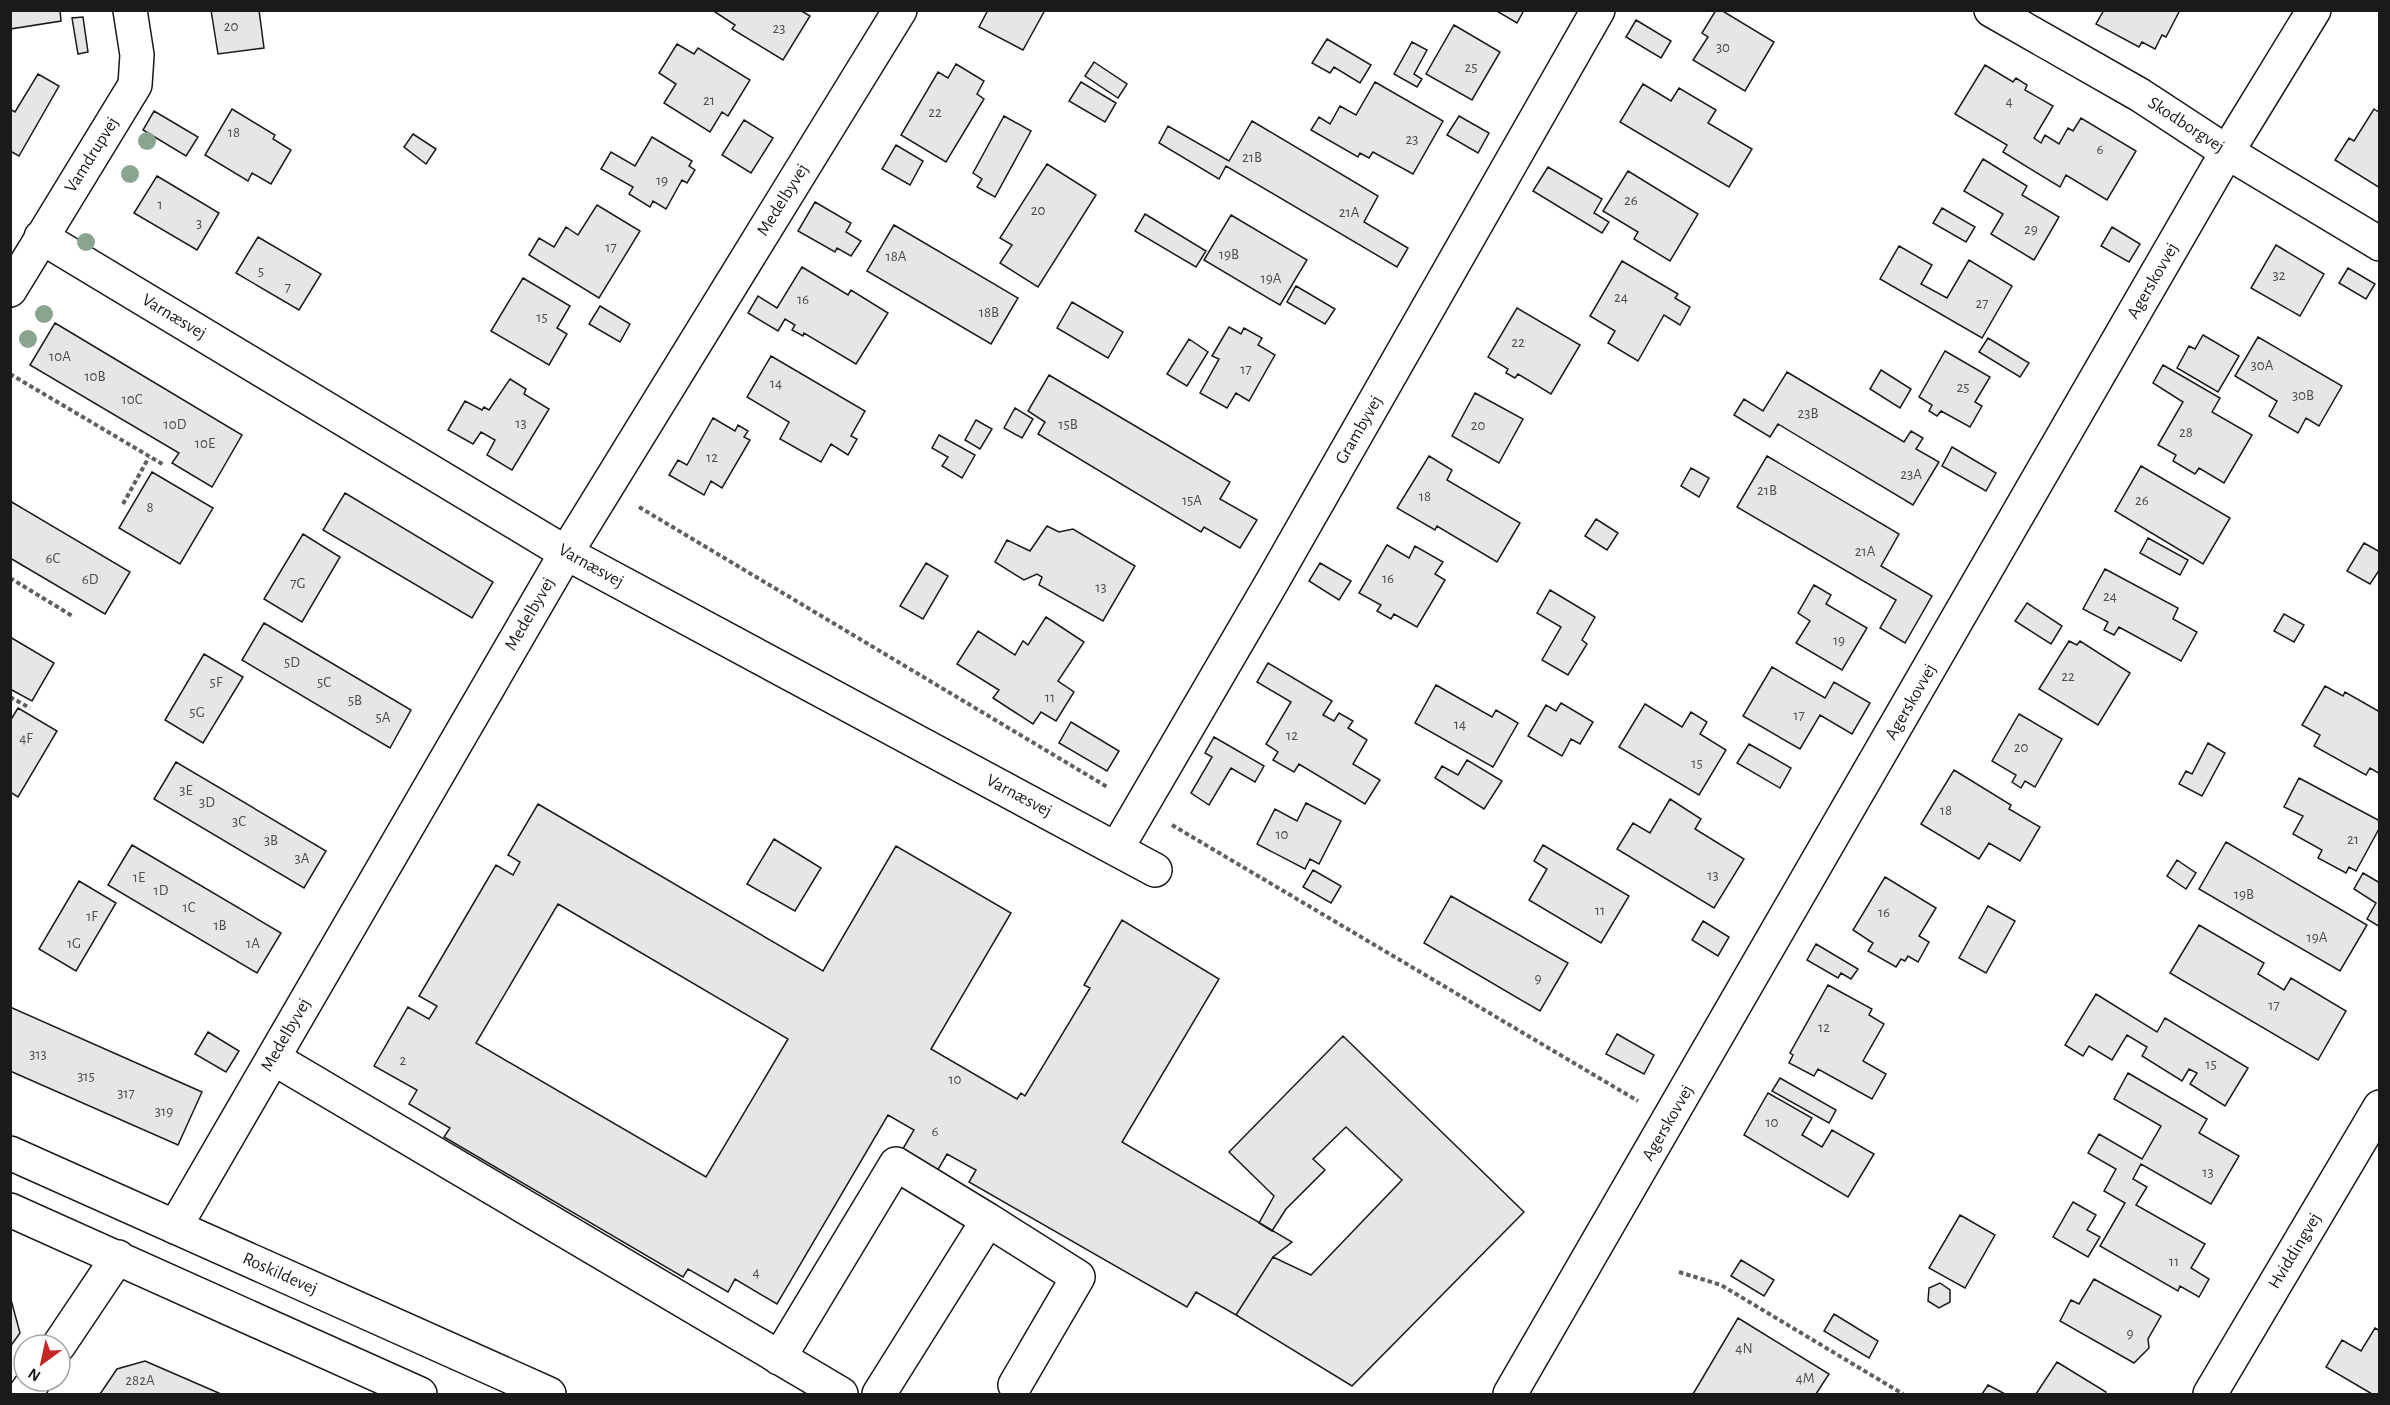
<svg xmlns="http://www.w3.org/2000/svg" width="2390" height="1405" font-family="'Alegreya Sans',sans-serif">
<style>
.building{fill:#e6e6e6;stroke:#1a1a1a;stroke-width:1.5;fill-rule:evenodd}
.lines{fill:none;stroke-linecap:round;stroke-linejoin:round}
.minor-casing{stroke:#1a1a1a;stroke-width:36}
.major-casing{stroke:#1a1a1a;stroke-width:36}
.path{stroke:#5f5f5f;stroke-width:4;stroke-dasharray:4.5 3;stroke-linecap:butt}
.minor{stroke:#fff;stroke-width:33}
.major{stroke:#fff;stroke-width:33}
.tree{fill:#8aa48f}
.labels{text-anchor:middle;dominant-baseline:central;stroke-width:4.5;stroke-linejoin:round;paint-order:stroke}
.number-label{font-size:15px;fill:#4d4d4d}
.street-label{font-size:18px;fill:#1a1a1a;stroke:#fff}
</style>
<rect width="100%" height="100%" fill="#fff"/>
<!-- building -->
<path class="building" d="M10,10H60L61,21L10,29Z
M211,10H259L264,48L218,54Z
M712,10H800L810,16L783,60L732,29L735,25Z
M988,10H1045L1023,50L979,27Z
M1495,10H1524L1517,23Z
M1716,10H1721L1774,42L1745,91L1693,60L1708,37L1702,33Z
M2104,10H2180L2166,37L2162,35L2155,49L2142,42L2139,47L2096,24Z
M83,17L88,52L78,54L72,18Z
M1636,20L1671,41L1661,58L1626,37Z
M1454,25L1500,52L1472,100L1426,74Z
M1327,39L1371,65L1360,83L1334,67L1330,73L1312,63Z
M1412,42L1427,50L1414,74L1422,79L1417,87L1394,74Z
M677,44L694,54L698,48L750,80L728,116L722,112L710,132L664,103L676,84L659,73Z
M1094,62L1127,84L1118,98L1085,76Z
M956,64L984,81L977,94L984,99L946,162L901,135L938,72L948,78Z
M1985,65L2013,82L2016,78L2027,85L2025,90L2053,106L2034,138L2041,143L2045,135L2059,144L2068,128L2073,131L2081,118L2136,151L2107,200L2066,175L2060,187L2003,152L2007,145L1955,114Z
M38,74L59,86L19,156L10,151V109L15,112Z
M1081,82L1116,103L1105,122L1069,101Z
M1375,82L1443,121L1413,174L1373,152L1369,158L1360,153L1358,157L1311,130L1319,117L1330,124L1340,106L1356,115Z
M1643,84L1671,101L1679,88L1716,110L1708,123L1752,149L1729,187L1620,122Z
M232,109L275,135L273,139L291,150L271,184L252,173L248,181L205,155Z
M2374,109L2380,113V188L2335,160L2349,138L2354,141Z
M154,111L198,137L186,156L143,130Z
M1004,116L1031,131L995,197L977,187L982,179L973,173Z
M1459,116L1489,133L1478,153L1447,135Z
M744,120L773,138L751,173L722,155Z
M1252,121L1378,196L1364,222L1408,248L1397,267L1226,166L1219,179L1159,143L1168,126L1229,161Z
M413,134L436,149L426,164L404,147Z
M652,137L692,161L689,166L695,170L687,183L682,180L666,209L653,201L650,207L629,194L633,187L601,169L611,152L635,166Z
M896,145L923,161L910,185L882,169Z
M1983,159L2027,186L2022,195L2059,217L2034,260L1991,234L2003,214L1964,191Z
M1047,164L1096,195L1038,287L1000,263L1012,245L1000,238Z
M1548,167L1602,199L1594,213L1609,222L1602,233L1533,191Z
M1628,171L1698,214L1670,261L1634,239L1638,232L1603,211Z
M157,176L219,213L197,250L134,213Z
M815,202L851,223L846,232L861,241L851,256L837,248L835,252L798,231Z
M597,205L640,231L599,298L529,255L539,238L554,247L566,227L578,235Z
M1942,208L1975,227L1966,242L1933,223Z
M1145,214L1206,251L1196,267L1135,231Z
M1231,215L1307,260L1280,305L1204,260Z
M894,225L1018,298L991,344L867,271Z
M2112,227L2140,244L2129,262L2101,246Z
M258,237L321,274L299,310L236,273Z
M2276,245L2324,274L2300,316L2251,288Z
M1899,246L1932,265L1921,284L1947,298L1969,260L2012,286L1982,338L1880,279Z
M1622,261L1678,294L1675,298L1690,307L1680,325L1664,315L1638,361L1608,343L1615,331L1590,316Z
M802,267L848,295L851,290L888,313L856,364L804,333L803,336L792,330L795,325L785,319L778,331L748,313L758,296L777,308Z
M2348,268L2375,284L2366,299L2339,283Z
M523,278L570,306L557,328L567,334L549,365L491,331Z
M1296,286L1335,309L1325,324L1287,302Z
M1072,302L1123,332L1108,358L1057,328Z
M600,306L630,324L620,342L589,324Z
M1517,308L1580,345L1551,394L1518,374L1515,378L1506,373L1508,369L1488,357Z
M55,323L242,435L212,487L172,463L179,453L30,365Z
M1229,327L1241,334L1244,328L1262,338L1258,345L1275,355L1249,401L1236,393L1227,408L1200,393L1219,359L1212,356Z
M2203,335L2239,356L2218,392L2177,368L2189,346L2195,349Z
M2258,337L2342,386L2319,426L2306,418L2298,433L2269,416L2277,401L2235,376Z
M1988,338L2029,363L2020,377L1979,352Z
M1189,339L1208,352L1187,386L1167,374Z
M1945,351L1990,377L1975,402L1982,406L1970,427L1941,411L1937,416L1929,411L1932,405L1919,397Z
M771,356L865,411L851,436L857,439L848,455L831,444L821,462L780,439L789,422L747,397Z
M2163,365L2220,398L2212,412L2252,435L2224,483L2199,468L2195,474L2173,461L2176,455L2158,445L2183,402L2153,383Z
M1881,370L1911,389L1900,408L1870,389Z
M1787,372L1904,442L1911,431L1923,438L1916,449L1939,462L1913,505L1778,424L1770,437L1734,415L1744,399L1763,411Z
M1049,375L1230,482L1220,499L1257,520L1240,548L1204,527L1201,532L1038,434L1045,422L1028,411Z
M510,379L526,389L524,394L549,409L512,470L487,455L495,440L481,432L473,444L448,430L465,401L482,410L484,407L489,410Z
M1475,393L1523,419L1499,463L1452,436Z
M1015,408L1033,419L1022,438L1004,428Z
M713,418L735,431L738,425L748,431L744,437L750,440L722,488L711,481L704,495L669,475L678,460L687,465Z
M976,420L992,429L980,449L965,440Z
M939,435L975,455L962,478L942,466L948,457L932,448Z
M1952,447L1996,473L1986,491L1942,466Z
M1429,456L1452,470L1447,480L1520,523L1497,562L1437,526L1435,530L1397,508Z
M1767,456L1899,534L1881,566L1932,596L1905,643L1880,628L1896,600L1737,507Z
M2141,466L2230,518L2203,564L2115,511Z
M1691,468L1709,478L1699,497L1681,486Z
M152,472L213,508L180,564L119,528Z
M345,493L493,582L472,618L323,530Z
M10,501L130,572L105,614L10,558Z
M1596,519L1618,533L1607,550L1585,536Z
M1047,526L1059,532L1073,529L1135,566L1103,621L1039,585L1042,577L1037,574L1024,580L995,562L1007,540L1030,551Z
M303,534L340,557L302,622L264,599Z
M2148,538L2188,560L2180,575L2140,553Z
M2364,543L2380,552V569L2370,584L2347,571Z
M1387,545L1409,558L1415,546L1443,562L1435,574L1445,580L1417,627L1394,614L1391,619L1377,611L1381,605L1359,593Z
M926,563L948,576L923,619L900,606Z
M1320,563L1351,581L1339,600L1309,581Z
M2105,569L2178,608L2173,619L2197,632L2181,661L2119,627L2114,635L2104,630L2108,622L2083,609Z
M1814,585L1831,595L1826,604L1867,628L1842,670L1796,643L1810,621L1798,613Z
M1550,590L1595,617L1582,640L1587,644L1568,675L1542,660L1561,627L1537,613Z
M2027,603L2062,626L2051,644L2015,621Z
M2284,614L2304,625L2294,642L2274,631Z
M1046,617L1084,642L1058,681L1074,692L1056,721L1041,712L1033,724L993,698L999,690L957,664L978,631L1015,655L1023,641L1028,645Z
M264,623L411,710L390,748L242,660Z
M10,637L54,663L32,701L10,689Z
M2069,641L2077,645L2080,641L2130,673L2098,725L2039,689Z
M204,654L243,677L203,743L165,720Z
M1268,663L1332,701L1323,715L1334,721L1339,713L1353,721L1348,728L1367,740L1353,764L1380,780L1365,804L1299,764L1294,772L1273,760L1278,752L1266,744L1291,702L1257,682Z
M1772,667L1825,698L1834,682L1870,703L1852,734L1820,715L1800,749L1743,716Z
M1436,685L1492,717L1496,710L1518,723L1493,767L1415,723Z
M2325,686L2343,696L2345,692L2380,712V774L2370,768L2366,775L2314,746L2320,735L2302,725Z
M1561,703L1593,722L1580,744L1571,739L1562,756L1528,736L1546,705L1556,711Z
M1645,704L1682,727L1691,712L1707,722L1700,734L1726,750L1699,795L1619,747Z
M18,708L57,731L18,797L10,792V721Z
M2019,714L2062,739L2035,787L2025,781L2021,788L2012,782L2016,775L1992,761Z
M1071,722L1119,751L1107,771L1059,743Z
M1214,737L1264,766L1255,782L1231,768L1209,805L1191,793L1212,757L1205,753Z
M2208,743L2225,753L2202,796L2179,784L2186,771L2192,774Z
M1749,744L1791,768L1780,788L1737,763Z
M1467,760L1502,781L1484,809L1435,778L1442,766L1458,775Z
M176,762L326,851L304,888L154,799Z
M1954,770L2011,805L2009,809L2040,827L2020,861L1989,843L1979,859L1921,824Z
M2299,778L2380,821V827L2356,871L2349,867L2346,873L2318,858L2322,850L2293,834L2303,816L2284,807Z
M1670,799L1701,819L1695,829L1744,859L1714,908L1617,849L1633,823L1650,833Z
M1306,803L1341,821L1319,864L1310,859L1305,869L1257,844L1275,809L1297,821Z
M538,804L823,971L896,846L1011,913L931,1049L1017,1099L1021,1093L1025,1096L1090,988L1084,985L1122,920L1219,979L1122,1142L1292,1242L1273,1257L1236,1315L1196,1292L1187,1307L969,1182L976,1170L947,1154L936,1173L901,1152L914,1130L888,1115L777,1304L735,1279L728,1292L688,1269L683,1277L444,1137L450,1128L409,1104L417,1090L374,1066L408,1007L429,1019L437,1006L419,996L496,865L513,875L520,862L508,855ZM558,904L788,1039L706,1177L476,1043Z
M774,839L821,868L795,911L747,884Z
M2226,842L2367,925L2340,971L2199,889Z
M132,845L281,933L257,973L108,885Z
M1543,845L1629,896L1601,943L1529,900L1547,869L1534,861Z
M2177,860L2196,873L2186,889L2167,876Z
M1313,870L1341,886L1331,903L1303,887Z
M2363,873L2380,883V927L2367,919L2376,903L2354,889Z
M1885,877L1936,908L1919,936L1929,942L1918,962L1908,956L1905,961L1901,959L1896,967L1868,951L1873,943L1853,930Z
M79,881L116,903L76,971L39,949Z
M1451,896L1568,963L1540,1011L1424,943Z
M1988,906L2015,921L1986,973L1959,958Z
M1703,921L1729,937L1718,956L1692,940Z
M2199,925L2264,963L2258,974L2284,990L2291,978L2346,1011L2318,1060L2170,973Z
M1816,944L1858,969L1851,979L1841,973L1838,978L1807,960Z
M1828,985L1872,1009L1869,1015L1884,1024L1863,1061L1886,1074L1872,1099L1818,1069L1814,1076L1789,1063L1793,1055L1790,1053Z
M2096,994L2157,1032L2165,1018L2248,1068L2225,1106L2190,1084L2197,1073L2189,1069L2182,1081L2142,1056L2147,1047L2127,1035L2112,1060L2089,1046L2083,1056L2065,1045Z
M10,1007L202,1092L178,1145L10,1071Z
M208,1032L239,1051L226,1072L195,1054Z
M1617,1034L1654,1055L1644,1074L1606,1054Z
M1343,1036L1524,1212L1352,1386L1236,1315L1273,1257L1311,1275L1402,1180L1346,1127L1313,1159L1325,1170L1286,1209L1272,1231L1259,1223L1274,1196L1229,1152Z
M2128,1073L2207,1119L2199,1133L2239,1156L2211,1204L2141,1164L2133,1179L2147,1187L2136,1205L2205,1244L2191,1268L2209,1279L2199,1297L2180,1286L2178,1291L2100,1246L2125,1203L2104,1191L2116,1169L2088,1153L2099,1134L2142,1159L2161,1126L2114,1099Z
M1780,1078L1836,1110L1829,1123L1772,1091Z
M1768,1093L1812,1118L1802,1135L1822,1147L1832,1130L1874,1154L1848,1197L1744,1135Z
M2073,1202L2096,1215L2087,1230L2100,1237L2088,1257L2053,1237Z
M1960,1215L1995,1235L1965,1288L1929,1268Z
M1741,1260L1774,1280L1764,1296L1731,1276Z
M2094,1279L2161,1316L2148,1339L2149,1348L2134,1363L2060,1321L2071,1300L2079,1304Z
M1940,1283L1950,1290V1302L1939,1308L1928,1301L1929,1288Z
M10,1296L20,1333L10,1347Z
M1834,1314L1878,1341L1869,1358L1824,1331Z
M1738,1318L1829,1374L1816,1394H1693Z
M2375,1328L2380,1331V1394H2372L2326,1367L2342,1340L2361,1351Z
M145,1361L221,1394H100L117,1369Z
M2057,1362L2106,1392L2105,1394H2036Z
M1988,1385L2005,1394H1982Z"/>
<g class="lines">
<!-- minor casing -->
<g class="minor-casing">
<path id="minor" d="M1991,10L2140,95L2227,152L2380,244
M41,237L566,553L1155,870
M10,290L135,85L137,55L130,10
M1117,848L1272,582L1598,10
M273,1058L841,1394
M988,1220L1078,1277L1015,1385
M175,1227L566,553L900,10
M59,1345L118,1257
M779,1358L896,1164L988,1220L879,1394
M25,1394L34,1381
M1510,1394L2227,152L2314,10
M2210,1394L2380,1107"/>
</g>
<!-- major casing -->
<g class="major-casing">
<path id="major" d="M10,1153L549,1394
M10,1210L420,1394"/>
</g>
<!-- path -->
<path class="path" d="M10,374L164,465
M123,504L149,457
M639,507L1109,788
M10,578L74,617
M10,697L30,708
M1172,825L1638,1101
M1679,1272L1721,1285L1903,1394"/>
<!-- minor -->
<use href="#minor" class="minor"/>
<!-- major -->
<use href="#major" class="major"/>
</g>
<!-- trees -->
<g class="tree">
<circle cx="147" cy="141" r="9"/>
<circle cx="130" cy="174" r="9"/>
<circle cx="86" cy="242" r="9"/>
<circle cx="44" cy="314" r="9"/>
<circle cx="28" cy="339" r="9"/>
</g>
<g class="labels">
<!-- number labels -->
<g class="number-label">
<text x="231" y="26">20</text>
<text x="779" y="28">23</text>
<text x="1723" y="47">30</text>
<text x="1471" y="67">25</text>
<text x="709" y="100">21</text>
<text x="2009" y="101">4</text>
<text x="935" y="112">22</text>
<text x="234" y="132">18</text>
<text x="1412" y="139">23</text>
<text x="2100" y="149">6</text>
<text x="1252" y="157">21B</text>
<text x="662" y="180">19</text>
<text x="1631" y="200">26</text>
<text x="160" y="204">1</text>
<text x="1038" y="210">20</text>
<text x="1349" y="212">21A</text>
<text x="199" y="223">3</text>
<text x="2031" y="229">29</text>
<text x="611" y="247">17</text>
<text x="1229" y="254">19B</text>
<text x="896" y="256">18A</text>
<text x="261" y="271">5</text>
<text x="2279" y="275">32</text>
<text x="1271" y="278">19A</text>
<text x="288" y="287">7</text>
<text x="1621" y="297">24</text>
<text x="803" y="299">16</text>
<text x="1982" y="303">27</text>
<text x="989" y="312">18B</text>
<text x="542" y="317">15</text>
<text x="1518" y="342">22</text>
<text x="60" y="356">10A</text>
<text x="2262" y="365">30A</text>
<text x="1246" y="369">17</text>
<text x="95" y="376">10B</text>
<text x="776" y="383">14</text>
<text x="1963" y="387">25</text>
<text x="2303" y="395">30B</text>
<text x="132" y="399">10C</text>
<text x="1808" y="413">23B</text>
<text x="521" y="423">13</text>
<text x="175" y="424">10D</text>
<text x="1068" y="424">15B</text>
<text x="1478" y="425">20</text>
<text x="2186" y="432">28</text>
<text x="205" y="443">10E</text>
<text x="712" y="457">12</text>
<text x="1911" y="474">23A</text>
<text x="1767" y="490">21B</text>
<text x="1425" y="496">18</text>
<text x="1192" y="500">15A</text>
<text x="2142" y="500">26</text>
<text x="150" y="507">8</text>
<text x="1865" y="551">21A</text>
<text x="53" y="558">6C</text>
<text x="1388" y="578">16</text>
<text x="90" y="579">6D</text>
<text x="298" y="583">7G</text>
<text x="1101" y="587">13</text>
<text x="2110" y="596">24</text>
<text x="1839" y="640">19</text>
<text x="292" y="662">5D</text>
<text x="2068" y="676">22</text>
<text x="216" y="682">5F</text>
<text x="324" y="682">5C</text>
<text x="1050" y="697">11</text>
<text x="355" y="700">5B</text>
<text x="197" y="712">5G</text>
<text x="1799" y="715">17</text>
<text x="383" y="717">5A</text>
<text x="1460" y="724">14</text>
<text x="1292" y="735">12</text>
<text x="26" y="738">4F</text>
<text x="2021" y="747">20</text>
<text x="1697" y="763">15</text>
<text x="186" y="790">3E</text>
<text x="207" y="802">3D</text>
<text x="1946" y="810">18</text>
<text x="239" y="821">3C</text>
<text x="1282" y="834">10</text>
<text x="2353" y="839">21</text>
<text x="271" y="840">3B</text>
<text x="302" y="858">3A</text>
<text x="1713" y="875">13</text>
<text x="139" y="877">1E</text>
<text x="161" y="890">1D</text>
<text x="2244" y="894">19B</text>
<text x="189" y="907">1C</text>
<text x="1600" y="910">11</text>
<text x="1884" y="912">16</text>
<text x="92" y="916">1F</text>
<text x="220" y="925">1B</text>
<text x="2317" y="937">19A</text>
<text x="74" y="943">1G</text>
<text x="253" y="943">1A</text>
<text x="1538" y="978">9</text>
<text x="2274" y="1005">17</text>
<text x="1824" y="1027">12</text>
<text x="38" y="1054">313</text>
<text x="403" y="1060">2</text>
<text x="2211" y="1064">15</text>
<text x="86" y="1076">315</text>
<text x="955" y="1079">10</text>
<text x="126" y="1093">317</text>
<text x="164" y="1111">319</text>
<text x="1772" y="1122">10</text>
<text x="935" y="1131">6</text>
<text x="2208" y="1172">13</text>
<text x="2174" y="1261">11</text>
<text x="756" y="1272">4</text>
<text x="2130" y="1333">9</text>
<text x="1744" y="1348">4N</text>
<text x="1805" y="1378">4M</text>
<text x="140" y="1380">282A</text>
</g>
<!-- street labels -->
<g class="street-label">
<text transform="translate(2186 125) rotate(33)">Skodborgvej</text>
<text transform="translate(92 155) rotate(-58)">Vamdrupvej</text>
<text transform="translate(783 200) rotate(-58)">Medelbyvej</text>
<text transform="translate(2153 281) rotate(-60)">Agerskovvej</text>
<text transform="translate(174 317) rotate(31)">Varnæsvej</text>
<text transform="translate(1359 430) rotate(-60)">Grambyvej</text>
<text transform="translate(591 566) rotate(29)">Varnæsvej</text>
<text transform="translate(530 614) rotate(-60)">Medelbyvej</text>
<text transform="translate(1911 702) rotate(-60)">Agerskovvej</text>
<text transform="translate(1019 796) rotate(28)">Varnæsvej</text>
<text transform="translate(286 1035) rotate(-60)">Medelbyvej</text>
<text transform="translate(1668 1123) rotate(-60)">Agerskovvej</text>
<text transform="translate(2295 1251) rotate(-59)">Hviddingvej</text>
<text transform="translate(280 1274) rotate(24)">Roskildevej</text>
</g>
</g>
<!-- border -->
<rect width="2390" height="1405" fill="none" stroke="#1a1a1a" stroke-width="24"/>
<!-- north arrow -->
<g transform="translate(42 1363) rotate(213)"><circle r="28" fill="#ffffff" stroke="#a3a3a3" stroke-width="1.5"/>
<path d="M0-4.5L10 22L0 15L-10 22Z" fill="#c62828"/>
<text y="-9" font-size="16" font-weight="bold" text-anchor="middle" fill="#1a1a1a">N</text>
</g>
</svg>
